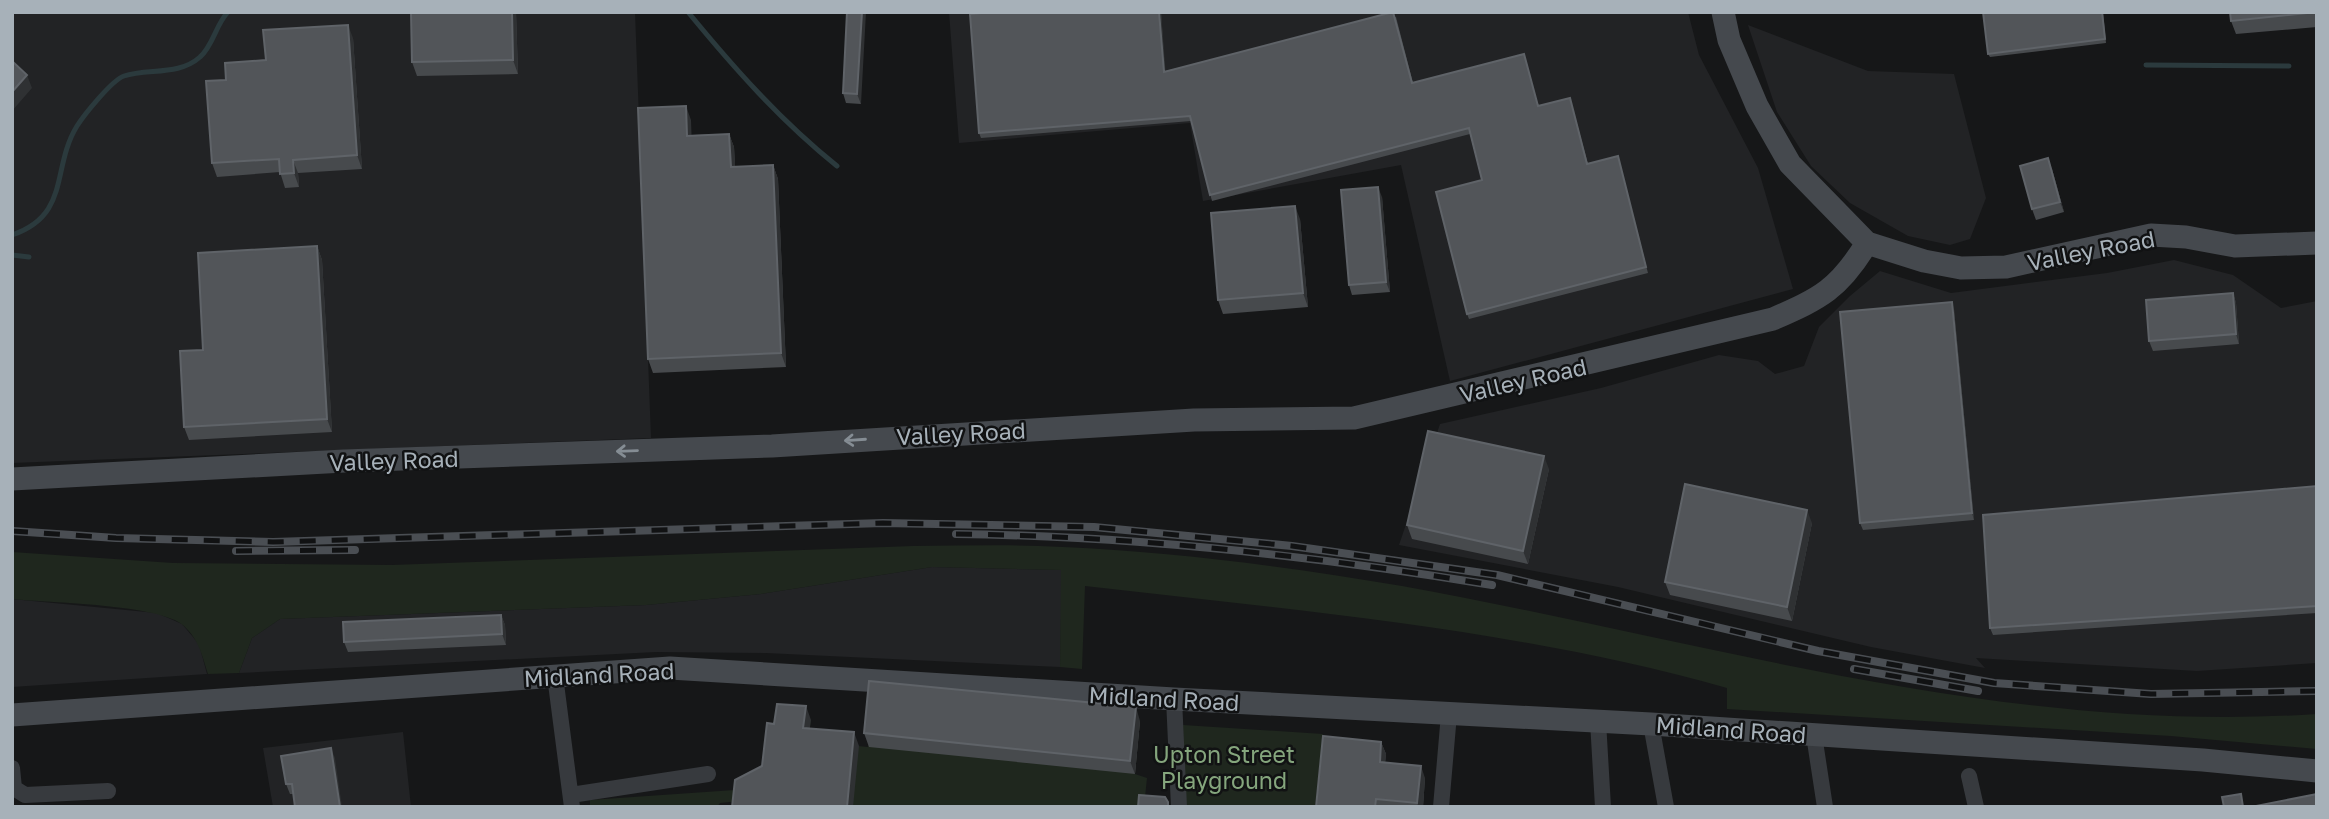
<svg xmlns="http://www.w3.org/2000/svg" width="2329" height="819" font-family="'Golos Text',sans-serif">
<style>
.built{fill:#222325}
.green{fill:#1f271e}
.lines{fill:none;stroke-linecap:round;stroke-linejoin:round}
.stream{stroke:#2b3a3d;stroke-width:5}
.street{stroke:#373a3e;stroke-width:16}
.secondary{stroke:#45494e;stroke-width:23}
.rail-casing{stroke:#4a4e53;stroke-width:8}
.rail{stroke:#111213;stroke-width:5;stroke-dasharray:16;stroke-linecap:butt}
.wall{fill:#474a4d}
.shaded-wall{fill:#2f3133}
.building{fill:#525559;stroke:#5f6368;stroke-width:2}
.oneway{stroke:#858d94}
.labels{text-anchor:middle;dominant-baseline:central;stroke-width:5;stroke-linejoin:round;paint-order:stroke}
.street-label{font-size:23px;fill:#a7b1b9;stroke:#111213}
.park-label{font-size:23px;fill:#85a67d;stroke:#111213}
</style>
<rect width="100%" height="100%" fill="#161718"/>
<!-- built -->
<path class="built" d="M12,12H635L651,438L12,463Z
M949,12H1688L1699,55L1758,168L1793,289L1450,381L1401,165L1203,201L1190,123L959,143Z
M1748,25L1868,71L1954,74L1986,198L1970,239L1950,245L1908,236L1850,203L1811,166L1777,112Z
M2174,260L2233,275L2281,308L2317,301V663L2197,671L1976,658L1985,668L1871,647L1618,587L1399,545L1440,424L1601,388L1719,355L1758,361L1775,374L1804,366L1819,327L1850,296L1880,271L1951,293L2107,273Z
M932,567L1062,570L1060,667L766,653L656,652L239,673L252,638L280,619L646,605L761,594Z
M12,599L157,613L182,624L199,644L207,674L12,687Z
M403,732L411,807H273L263,748Z"/>
<!-- green -->
<path class="green" d="M913,546C963,546 1013,544 1063,547C1174,552 1292,567 1402,586C1707,641 2003,735 2317,714V749L2171,736L1727,709V688C1518,629 1301,611 1085,586L1082,669L1060,667L1061,570L932,567L761,594L646,605L280,619L252,638L239,673L208,674C202,655 199,640 184,626C161,604 48,603 12,599V552L173,563L392,565Z
M874,694L1140,721L1135,774L1147,778L1144,807H739V801L720,803L717,807H590V800L749,789L767,779L781,717L811,720L808,741L868,747Z
M1183,725L1323,734L1315,807H1185Z"/>
<g class="lines">
<!-- stream -->
<path class="stream" d="M688,12C734,68 780,120 837,166
M2146,65L2289,66
M12,235C71,215 51,168 77,126C84,115 112,80 124,76C148,68 179,76 200,57C213,46 216,24 228,12
M12,255L29,257"/>
<!-- street -->
<path class="street" d="M555,676L572,807
M1174,699L1179,807
M1598,721L1603,807
M1651,724L1666,807
M1814,735L1825,807
M12,768L14,788L25,795L108,791
M1969,776L1976,807
M571,795L708,774
M1441,807L1449,714"/>
<!-- secondary -->
<path class="secondary" d="M1723,12L1729,40L1757,106L1790,164L1867,243L1924,261L1961,268L2006,267L2151,235L2186,237L2235,246L2317,243
M12,479L344,461L772,446L1194,420L1354,418L1773,319C1821,298 1839,289 1867,243
M12,715L670,668L1174,699L1651,724L2203,760L2317,771"/>
<!-- rail casing -->
<g class="rail-casing">
<path id="rail" d="M12,531L116,538L273,542L883,523L1094,527L1292,546L1497,575L1818,651L1994,683L2151,694L2317,691
M956,534C1137,536 1315,556 1492,585
M236,551L355,550
M1854,669L1978,691"/>
</g>
<!-- rail -->
<use href="#rail" class="rail"/>
</g>
<!-- wall -->
<path class="wall" d="M411,12H516L518,74L417,76L412,62Z
M847,12L861,104L846,103L843,93Z
M1161,12L1165,71L1396,17L1413,83L1524,54L1538,106L1570,98L1588,164L1618,156L1648,273L1469,319L1467,314L1482,180L1470,134L1212,201L1191,121L981,138L979,133Z
M2103,12L2106,43L1990,57L1988,54Z
M2317,12V27L2236,34L2231,21Z
M353,38L362,169L298,173L299,187L285,188L280,172L217,177L212,163L226,80L266,60Z
M691,120V135L729,134L734,147L735,167L773,165L778,179L786,367L653,373L648,359Z
M2052,169L2064,212L2036,220L2032,209Z
M1382,197L1390,292L1352,295L1349,285Z
M1300,219L1308,307L1223,314L1218,300Z
M317,246L322,260L332,432L189,440L184,427L203,350Z
M2233,293L2236,303L2239,344L2153,351L2149,341Z
M1954,309L1974,520L1863,530L1860,523Z
M1549,469L1528,564L1412,539L1407,525Z
M2317,486V613L1993,635L1990,628Z
M1812,523L1792,621L1670,595L1665,582Z
M501,615L505,625L506,645L348,652L344,642Z
M1140,721L1135,774L869,747L864,733Z
M1381,742L1386,754L1385,763L1425,778L1423,807H1316Z
M335,758L293,794H290L286,784Z"/>
<!-- shaded-wall -->
<path class="shaded-wall" d="M512,12H516L518,74L513,60Z
M862,12H866L861,104L857,94Z
M1159,12H1161L1166,77L1164,72Z
M348,25L353,38L362,169L357,155Z
M27,75L32,88L12,111V92Z
M686,106L691,120L692,149L687,136Z
M729,134L734,147L736,181L731,167Z
M2048,158L2052,169L2064,212L2060,202Z
M293,160L298,173L299,187L294,173Z
M773,165L778,179L786,367L781,353Z
M1378,187L1382,197L1390,292L1386,282Z
M1295,206L1300,219L1308,307L1303,293Z
M317,246L322,260L332,432L327,419Z
M2233,293L2236,303L2239,344L2236,334Z
M1952,302L1954,309L1974,520L1972,513Z
M1544,456L1549,469L1528,564L1523,551Z
M1807,510L1812,523L1792,621L1787,607Z
M501,615L505,625L506,645L502,634Z
M806,706L811,720L808,742L803,728Z
M1136,707L1140,721L1135,774L1130,761Z
M854,732L859,746L853,807H847Z
M1381,742L1386,754L1384,774L1380,762Z
M331,748L335,758L342,807H340Z
M1421,766L1425,778L1423,807H1419L1417,803Z"/>
<!-- building -->
<path class="building" d="M411,12H512L513,60L412,62Z
M847,12H862L857,94L843,93Z
M993,12H1159L1164,72L1393,12L1412,83L1524,54L1538,106L1570,98L1587,164L1618,156L1646,267L1467,314L1436,192L1482,180L1469,128L1210,195L1190,116L979,133L970,14Z
M1983,12H2102L2105,39L1988,54Z
M2230,12H2317L2231,21Z
M348,25L357,155L293,160L294,173L280,174L279,159L212,163L206,81L226,80L225,63L266,60L263,30Z
M12,61L27,75L12,92Z
M686,106L687,136L729,134L731,167L773,165L781,353L648,359L638,108Z
M2048,158L2060,202L2032,209L2020,166Z
M1378,187L1386,282L1349,285L1341,190Z
M1295,206L1303,293L1218,300L1211,213Z
M317,246L327,419L184,427L180,351L203,350L198,253Z
M2233,293L2236,334L2149,341L2146,300Z
M1952,302L1972,513L1860,523L1840,312Z
M1428,431L1544,456L1523,551L1407,525Z
M1685,484L1807,510L1787,607L1665,582Z
M2317,486V606L1990,628L1983,515Z
M501,615L502,634L344,642L343,622Z
M869,681L1136,707L1130,761L864,733Z
M777,704L806,706L803,728L854,732L847,807H732L735,780L762,766L767,723L774,724Z
M1323,736L1381,742L1380,762L1421,766L1417,803L1376,799L1375,807H1316Z
M331,748L340,807H295L292,784H286L281,756Z
M2241,794L2243,807H2224L2222,797Z
M2317,794V807H2251Z
M1139,795L1165,797L1168,802V807H1138Z"/>
<!-- one-way arrows -->
<defs><path id="oneway-shaft" d="M-6 0H5M1.5-3L5.5 0L1.5 3" fill="none" stroke-width="1.6" stroke-linecap="round" stroke-linejoin="round" transform="scale(1.75)"/></defs>
<g class="oneway">
<use href="#oneway-shaft" transform="translate(855 440) rotate(176)"/>
<use href="#oneway-shaft" transform="translate(627 451) rotate(178)"/>
</g>
<g class="labels">
<!-- street labels -->
<g class="street-label">
<text transform="translate(2091 250) rotate(-11)">Valley Road</text>
<text transform="translate(1523 380) rotate(-13)">Valley Road</text>
<text transform="translate(961 433) rotate(-3)">Valley Road</text>
<text transform="translate(394 460) rotate(-2)">Valley Road</text>
<text transform="translate(599 674) rotate(-3)">Midland Road</text>
<text transform="translate(1164 698) rotate(3)">Midland Road</text>
<text transform="translate(1731 729) rotate(4)">Midland Road</text>
</g>
<!-- park labels -->
<g class="park-label">
<text x="1224" y="754">Upton Street<tspan x="1224" dy="26">Playground</tspan></text>
</g>
</g>
<!-- border -->
<rect width="2329" height="819" fill="none" stroke="#a7b1b9" stroke-width="28"/>
</svg>
